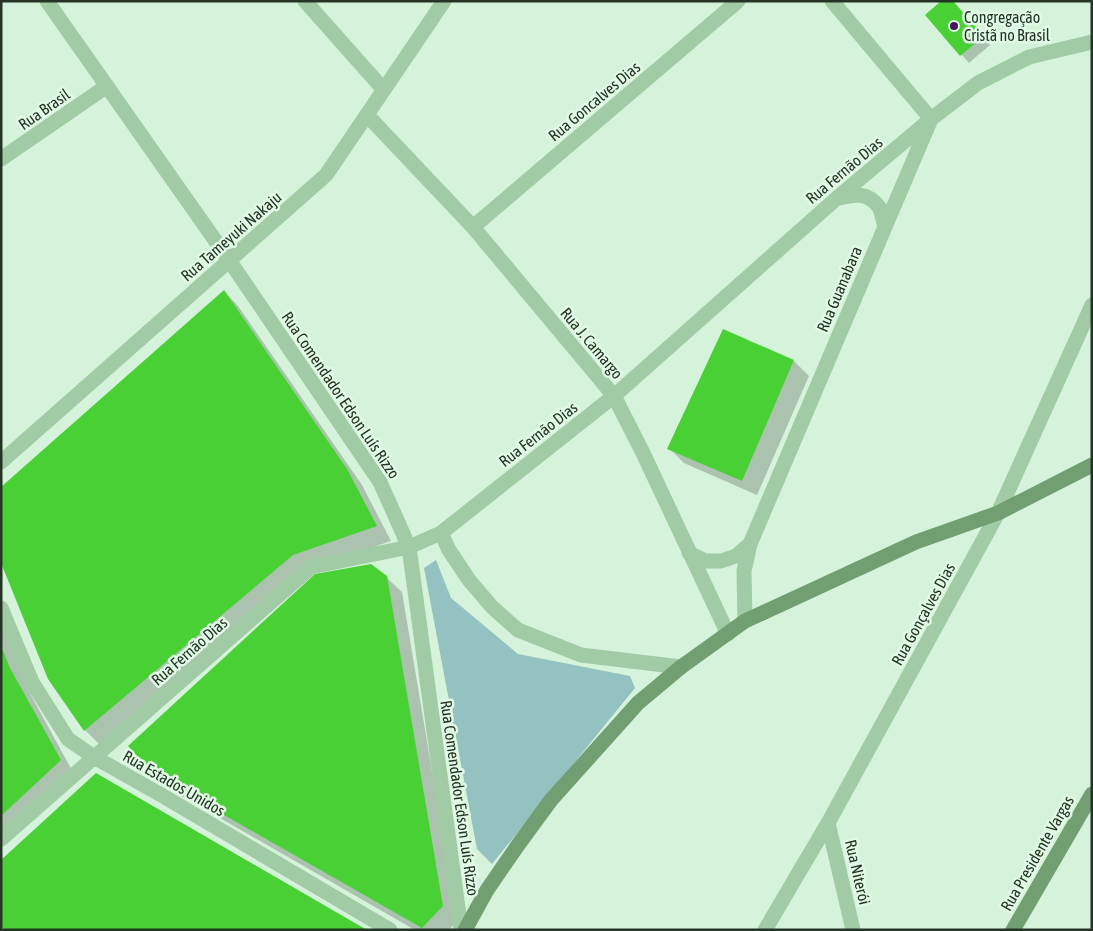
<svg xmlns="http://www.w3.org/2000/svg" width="1093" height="931" font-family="'Asap Condensed',sans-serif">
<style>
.green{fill:#94c2c1}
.shadow{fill:#0003}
.building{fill:#48d035}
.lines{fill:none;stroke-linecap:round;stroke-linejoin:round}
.street{stroke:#a0cba4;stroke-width:15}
.secondary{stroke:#729f72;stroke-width:15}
.poi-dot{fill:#451759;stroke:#e1fae5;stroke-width:2}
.labels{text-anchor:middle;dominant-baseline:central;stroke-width:5;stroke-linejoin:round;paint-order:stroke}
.poi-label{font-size:16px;fill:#253424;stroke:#e1fae5;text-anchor:start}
.street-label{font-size:16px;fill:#253424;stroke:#e1fae5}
</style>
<rect width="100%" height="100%" fill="#d5f3da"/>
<!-- green -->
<path class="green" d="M436,560L451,598L518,654L630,676L635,688L492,864L477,849L424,568Z"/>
<!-- shadow -->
<path class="shadow" d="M955,4L990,45L969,63L927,15Z
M224,291L238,306L362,485L391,541L308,569L100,745L85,730Z
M794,361L809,376L757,495L684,463L669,448Z
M386,577L402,592L457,921L449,930H415L171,790L155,774Z
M1,622L25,684L75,776L1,845Z"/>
<!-- building -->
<path class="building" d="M941,1H953L984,36L960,56L925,15Z
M224,290L347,469L377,526L293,555L84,731L48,679L1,563V487Z
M723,329L794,360L742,481L667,449Z
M371,564L387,576L443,906L422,928L154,775L128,746L315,574Z
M1,646L10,668L61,760L1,816Z
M96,773L367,930H6L1,927V860Z"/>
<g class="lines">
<!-- street -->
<path class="street" d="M47,1L229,260L380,482L409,547L461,930
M305,1L384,90
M367,115L473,227L614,396L643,453L728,634
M1,159L107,86
M839,198C855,194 868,192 879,207C882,212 883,221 885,227
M473,227L738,1
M1,462L326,175L444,1
M441,533L449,550L469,580L492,607L518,630L581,655L681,667
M689,553L705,561H721L736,556L750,544
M1,608L32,682L68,739L94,757L163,796L390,930
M745,621L744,571L750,544L931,119L832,1
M828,823L853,930
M1,839L311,567L409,547L441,533L614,396L837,198L931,119L978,83L1029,57L1092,42
M765,930L828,823L998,513L1092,305"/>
<!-- secondary -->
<path class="secondary" d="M465,930L487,890L518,845L551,800L638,703L681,667L745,621L916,542L998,513L1092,465
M1013,930L1092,794"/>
</g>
<!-- markers -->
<circle class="poi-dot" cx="954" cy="26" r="5"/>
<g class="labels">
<!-- poi labels -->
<g class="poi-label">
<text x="964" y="17">Congregação<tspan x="964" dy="18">Cristã no Brasil</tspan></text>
</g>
<!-- street labels -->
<g class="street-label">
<text transform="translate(594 101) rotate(-40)">Rua Goncalves Dias</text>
<text transform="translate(44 109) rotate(-35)">Rua Brasil</text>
<text transform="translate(844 170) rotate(-40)">Rua Fernão Dias</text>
<text transform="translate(231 236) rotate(-41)">Rua Tameyuki Nakaju</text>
<text transform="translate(839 289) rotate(-67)">Rua Guanabara</text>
<text transform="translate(592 343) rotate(50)">Rua J. Camargo</text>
<text transform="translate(341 395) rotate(56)">Rua Comendador Edson Luís Rizzo</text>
<text transform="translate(538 434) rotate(-38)">Rua Fernão Dias</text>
<text transform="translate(923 614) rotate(-61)">Rua Gonçalves Dias</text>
<text transform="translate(189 651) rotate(-41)">Rua Fernão Dias</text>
<text transform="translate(174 783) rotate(30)">Rua Estados Unidos</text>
<text transform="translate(460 798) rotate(82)">Rua Comendador Edson Luís Rizzo</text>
<text transform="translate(1037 853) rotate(-60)">Rua Presidente Vargas</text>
<text transform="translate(858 872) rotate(77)">Rua Niterói</text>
</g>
</g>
<!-- border -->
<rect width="1093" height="931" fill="none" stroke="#253424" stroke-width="5"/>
</svg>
